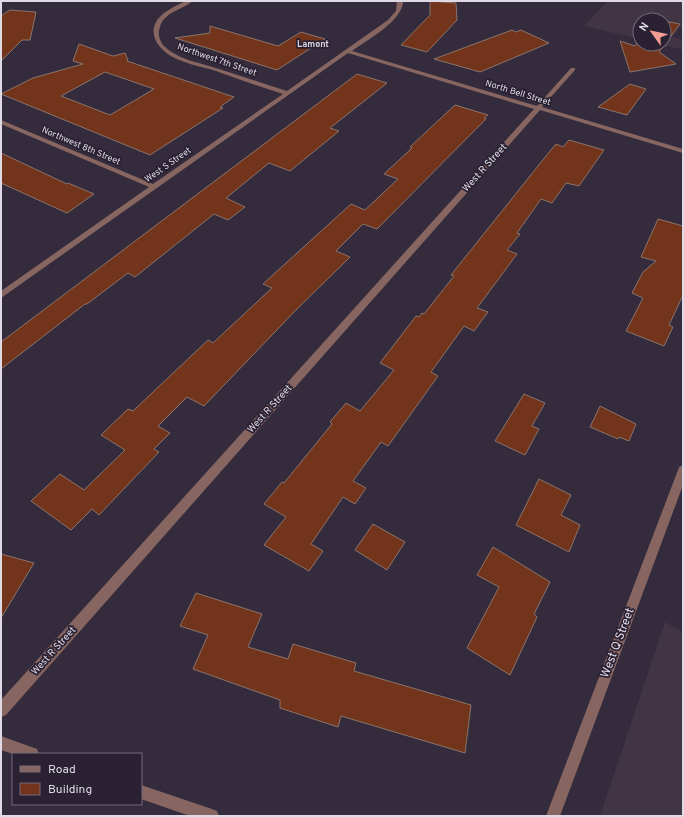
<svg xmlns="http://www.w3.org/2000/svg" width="684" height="817" font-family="Overpass,sans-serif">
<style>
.industrial{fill:#413544}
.building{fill:#73341c;stroke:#8b746c;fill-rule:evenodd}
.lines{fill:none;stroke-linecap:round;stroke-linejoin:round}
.minor{fill:#876661;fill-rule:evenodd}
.labels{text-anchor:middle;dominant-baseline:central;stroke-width:3.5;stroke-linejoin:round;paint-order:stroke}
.far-neighbourhood-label{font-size:9px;font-weight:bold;fill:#dfdae5;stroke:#2a2132}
.far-street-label{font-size:9px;fill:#dfdae5;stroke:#2a2132}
.street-label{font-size:10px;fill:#dfdae5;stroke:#2a2132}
.near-street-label{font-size:12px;fill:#dfdae5;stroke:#2a2132}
</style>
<rect width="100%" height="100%" fill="#342b3c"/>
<!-- industrial -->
<path class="industrial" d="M608,1H683V28L679,27L672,37L683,40V50L659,44H664V20H640V39L584,26Z
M665,622L683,632V816H600Z"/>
<!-- building -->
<path class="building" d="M430,1L456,3L457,20L427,52L401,45L430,15Z
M10,10L36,12L30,40H22L1,61V16Z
M664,21L680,24L659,52L676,64L630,72L620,41L635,46L640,39V44H664Z
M210,26L278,46L301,32L325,39L277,70L175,38L210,33Z
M512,30L516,32L521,30L549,43L480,72L434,59Z
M79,44L113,56L125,53L128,60L127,61L234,97L220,107L223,108L150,155L1,94L33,78L83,64L73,61ZM105,72L154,89L110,115L61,96Z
M357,74L387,83L330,128L339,131L290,171L269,163L226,198L245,207L228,220L214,214L135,277L128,273L87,304H85L1,369V342Z
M630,84L646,89L627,115L598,107Z
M455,105L488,115L484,118L486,119L377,229L363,224L336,251L350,257L295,311L204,406L187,397L158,426L170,433L154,449L159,452L99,515L92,509L71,530L31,501L60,474L84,490L125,450L101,435L128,409L133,411L208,340L213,343L272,288L263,284L351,204L365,210L398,179L384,174L412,148L410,147Z
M569,140L604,150L579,186L566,183L552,203L541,199L517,233L520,234L507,250L517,254L477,308L488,312L474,331L464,326L431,372L438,376L388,446L381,442L353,481L366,488L355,504L343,497L311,544L323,551L309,571L264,545L286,517L264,504L282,482L284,483L332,424L330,422L346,403L360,411L394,370L380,363L400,337L416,316L419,317L422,313L424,314L454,276L451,275L546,156L556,144L563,147Z
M1,153L67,184L68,183L94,194L67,213L1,183Z
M658,219L683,226V295L669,325L673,327L664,346L626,331L643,298L632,293L643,272L656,261L641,257Z
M524,394L545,403L532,426L539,429L525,455L495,441Z
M600,406L636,424L629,441L619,437L618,439L590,427Z
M539,479L571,495L561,515L580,525L569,552L516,525Z
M373,524L405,542L387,570L355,550Z
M493,547L550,582L534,614L537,617L510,675L467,648L499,587L477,575Z
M1,554L34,563L1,618Z
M196,593L262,614L248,647L288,659L293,644L356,663L354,671L471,705L465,753L341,716L338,727L280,708V700L193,669L208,635L180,626Z"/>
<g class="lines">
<!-- minor -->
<path class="minor" d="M186,1H193C182,10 164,12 160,27C157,34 160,42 165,47C179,60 201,63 219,69C242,76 264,84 287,91L388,20L396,11L397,1H403C403,21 367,40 352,51L537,106L571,68H575V70L542,107L683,149V153L540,110L6,715L1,717V700L534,109L348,53L1,298V291L149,187L1,124V120L153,184L283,94C260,87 238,79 216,71C203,67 190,65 177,59C157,50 143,30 164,13C171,8 179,4 186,1Z
M683,465V485L560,816H546L678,470L679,467Z
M1,736L37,749L39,754H13L1,750Z
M141,785L212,809L217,811L219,816H190L141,799Z"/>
</g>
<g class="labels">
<!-- far-neighbourhood labels -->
<g class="far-neighbourhood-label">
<text x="313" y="44">Lamont</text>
</g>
<!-- far-street labels -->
<g class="far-street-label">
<text transform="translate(217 60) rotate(19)">Northwest 7th Street</text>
<text transform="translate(518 93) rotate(17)">North Bell Street</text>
<text transform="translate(81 146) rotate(23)">Northwest 8th Street</text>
<text transform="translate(168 165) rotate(-35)">West S Street</text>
</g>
<!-- street labels -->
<g class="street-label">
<text transform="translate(485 168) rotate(-48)">West R Street</text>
<text transform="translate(270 409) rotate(-48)">West R Street</text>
<text transform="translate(54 651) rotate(-48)">West R Street</text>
</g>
<!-- near-street labels -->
<g class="near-street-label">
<text transform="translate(618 643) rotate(-69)">West Q Street</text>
</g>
</g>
<!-- border -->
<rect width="684" height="817" fill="none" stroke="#dfdae5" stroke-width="4"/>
<!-- legend -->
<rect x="12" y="753" width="130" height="52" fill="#2a2132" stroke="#726b7a"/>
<rect x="20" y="766" width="20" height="6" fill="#876661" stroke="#726b7a"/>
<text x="48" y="773" font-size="12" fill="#dfdae5">Road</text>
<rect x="20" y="783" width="20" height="12" fill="#73341c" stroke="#726b7a"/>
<text x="48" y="793" font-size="12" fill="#dfdae5">Building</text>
<!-- north arrow -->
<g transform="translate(652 32) rotate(303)"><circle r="19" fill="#2a2132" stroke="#726b7a"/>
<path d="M0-3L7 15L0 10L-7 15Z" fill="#f59c94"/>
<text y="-6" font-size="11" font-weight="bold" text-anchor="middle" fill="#dfdae5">N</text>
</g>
</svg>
